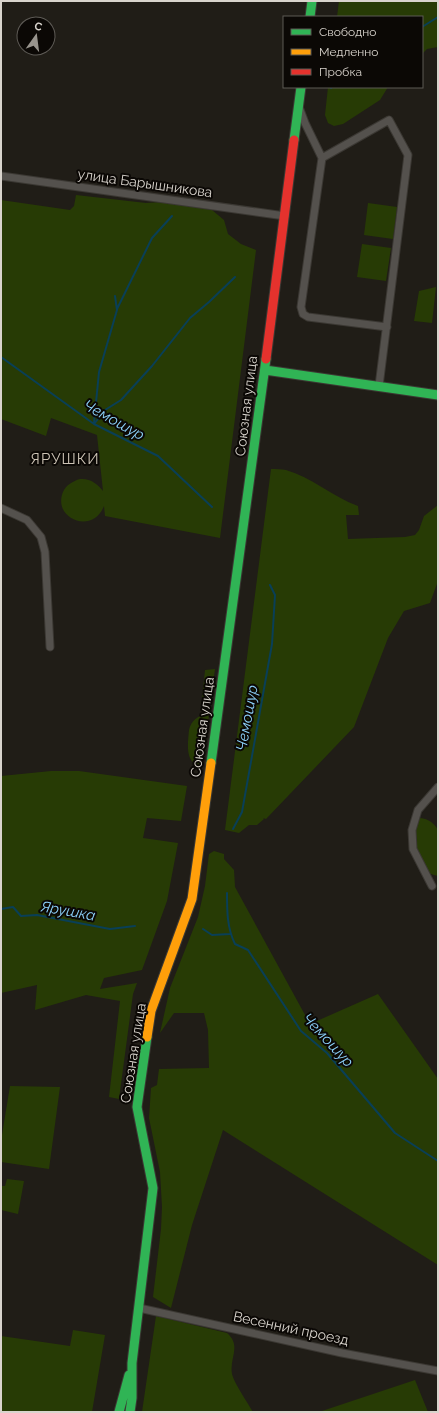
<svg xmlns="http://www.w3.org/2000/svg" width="439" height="1413" font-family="Raleway,sans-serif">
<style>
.green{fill:#273b05}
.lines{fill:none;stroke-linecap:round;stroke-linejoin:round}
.stream{stroke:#093f57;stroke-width:2}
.street-casing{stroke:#3b3833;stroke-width:9}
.fast-casing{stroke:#3b3833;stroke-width:11}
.slow-casing{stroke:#3b3833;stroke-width:11}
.jam-casing{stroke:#3b3833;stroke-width:11}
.street{stroke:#54514d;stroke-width:7}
.fast{stroke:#30b455;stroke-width:9}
.slow{stroke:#ff9f0a;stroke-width:9}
.jam{stroke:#e5322d;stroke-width:9}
.labels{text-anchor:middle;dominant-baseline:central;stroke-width:4;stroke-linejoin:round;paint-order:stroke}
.street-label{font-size:14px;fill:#d9d4cd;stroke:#0b0805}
.water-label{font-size:15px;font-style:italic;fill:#8dd2fb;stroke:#0b0805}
.neighbourhood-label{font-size:15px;letter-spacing:1px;fill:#ccc3b5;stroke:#0b0805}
</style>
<rect width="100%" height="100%" fill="#201d17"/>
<!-- green -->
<path class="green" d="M339,1H438V47L427,49L422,54V17H337Z
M328,87H388L380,100L343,124L334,126L328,123L325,115Z
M76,195L146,203L162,202L212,210L224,220L228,234L241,244L256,250L220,538L105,516L104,506C93,535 52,519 63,492C66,485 73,481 80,479C90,478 98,484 103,491L97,435L51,418L46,436L1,419V200L70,210L74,206Z
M368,203L397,207L393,239L364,235Z
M362,244L391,248L386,281L357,277Z
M436,287L432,323L414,321L419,291Z
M271,469C276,469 281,469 286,470C311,477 333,497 358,506L359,515H346L348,539L405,537L415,535L419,530L424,516L438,505V581L430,603L404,611L388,638L354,727L266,819L263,818L264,819L257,825H249L239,833L225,830Z
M215,669L211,698L202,700L205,670Z
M207,714L209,715L202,767C184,764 188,743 189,730C191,721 198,715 207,714Z
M51,771H79L187,786L181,821L147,818L143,838L178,843L167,901L142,970L104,978L100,989L137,983L133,994L119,1099L109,1097L120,1001L86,995L35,1010L37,985L1,993V776Z
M420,818C429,819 434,823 438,830V876C434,875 429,874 427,870C418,858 409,831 420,818Z
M214,851L224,854V859L234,870L235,887L310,1024L378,994L438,1079V1265L223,1130L192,1225L171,1308L153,1297L161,1229L162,1207L160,1172L149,1118L151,1088L157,1085L159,1069L209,1068L208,1030L204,1013H174L160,1033L170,988L198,917L205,886L209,854Z
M10,1086L60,1087L49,1169L1,1162V1141Z
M7,1179L24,1181L18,1214L1,1210V1186H5Z
M156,1316L227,1333C242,1346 229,1358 232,1374C234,1383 248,1403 253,1412H142Z
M73,1330L105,1335L92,1412H1V1336L70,1346Z
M415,1380L428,1412H319Z"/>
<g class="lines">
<!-- stream -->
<path class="stream" d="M422,27L438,17
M331,88L332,87
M117,309L152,238L172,216
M1,357L94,424L158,456L212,507
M94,423L99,372L117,310L115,296
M94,424L105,410L121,400L152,366L190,318L209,302L235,277
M233,829L242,812L272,644L275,595L270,585
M227,893C227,911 227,928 235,944L248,950L301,1031L327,1053L395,1133L438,1161
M1,909L13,907L21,916L37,915L110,929L135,926
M203,929L212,935L230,934"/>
<!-- street casing -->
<g class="street-casing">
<path id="street" d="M299,107L305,123L322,158L301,307L303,314L308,317L387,327
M322,158L389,120L408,155L379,386
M1,176L285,216
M1,508L27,520L41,537L45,552L50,647
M432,886L413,849L412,830L418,810L438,787
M139,1308L342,1353L438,1371"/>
</g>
<!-- fast casing -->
<g class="fast-casing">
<path id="fast" d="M310,17L312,1
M294,140L301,87
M265,370L438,395
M211,763L266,359
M119,1412L129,1375
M130,1412L132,1398V1363L153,1188L137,1107L147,1037"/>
</g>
<!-- slow casing -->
<g class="slow-casing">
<path id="slow" d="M147,1037L151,1011L192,899L211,763"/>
</g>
<!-- jam casing -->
<g class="jam-casing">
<path id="jam" d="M266,359L294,140"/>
</g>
<!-- street -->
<use href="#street" class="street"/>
<!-- fast -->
<use href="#fast" class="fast"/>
<!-- slow -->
<use href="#slow" class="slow"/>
<!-- jam -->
<use href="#jam" class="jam"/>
</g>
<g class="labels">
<!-- street labels -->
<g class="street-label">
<text transform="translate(145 183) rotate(8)">улица Барышникова</text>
<text transform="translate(246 406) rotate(-83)">Союзная улица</text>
<text transform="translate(202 727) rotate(-82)">Союзная улица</text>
<text transform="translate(133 1053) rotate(-81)">Союзная улица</text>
<text transform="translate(291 1328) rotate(12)">Весенний проезд</text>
</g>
<!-- water labels -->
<g class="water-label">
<text transform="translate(114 420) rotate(29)">Чемошур</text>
<text transform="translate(247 718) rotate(-80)">Чемошур</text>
<text transform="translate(68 911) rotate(10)">Ярушка</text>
<text transform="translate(328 1040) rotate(47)">Чемошур</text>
</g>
<!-- neighbourhood labels -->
<g class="neighbourhood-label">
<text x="65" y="459">ЯРУШКИ</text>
</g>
</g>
<!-- border -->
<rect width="439" height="1413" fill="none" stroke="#d9d4cd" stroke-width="4"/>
<!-- legend -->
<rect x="283" y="16" width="140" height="72" fill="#0b0805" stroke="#5d5a55"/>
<rect x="291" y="29" width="20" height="6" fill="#30b455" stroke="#5d5a55"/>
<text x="319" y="36" font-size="12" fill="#d9d4cd">Свободно</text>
<rect x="291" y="49" width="20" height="6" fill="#ff9f0a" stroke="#5d5a55"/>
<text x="319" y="56" font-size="12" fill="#d9d4cd">Медленно</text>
<rect x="291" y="69" width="20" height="6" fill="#e5322d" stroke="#5d5a55"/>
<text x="319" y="76" font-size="12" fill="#d9d4cd">Пробка</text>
<!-- north arrow -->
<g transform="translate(36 36) rotate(14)"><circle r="19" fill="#0b0805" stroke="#5d5a55"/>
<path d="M0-3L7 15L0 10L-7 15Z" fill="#98948d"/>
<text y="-6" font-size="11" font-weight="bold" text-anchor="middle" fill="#d9d4cd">С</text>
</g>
</svg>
